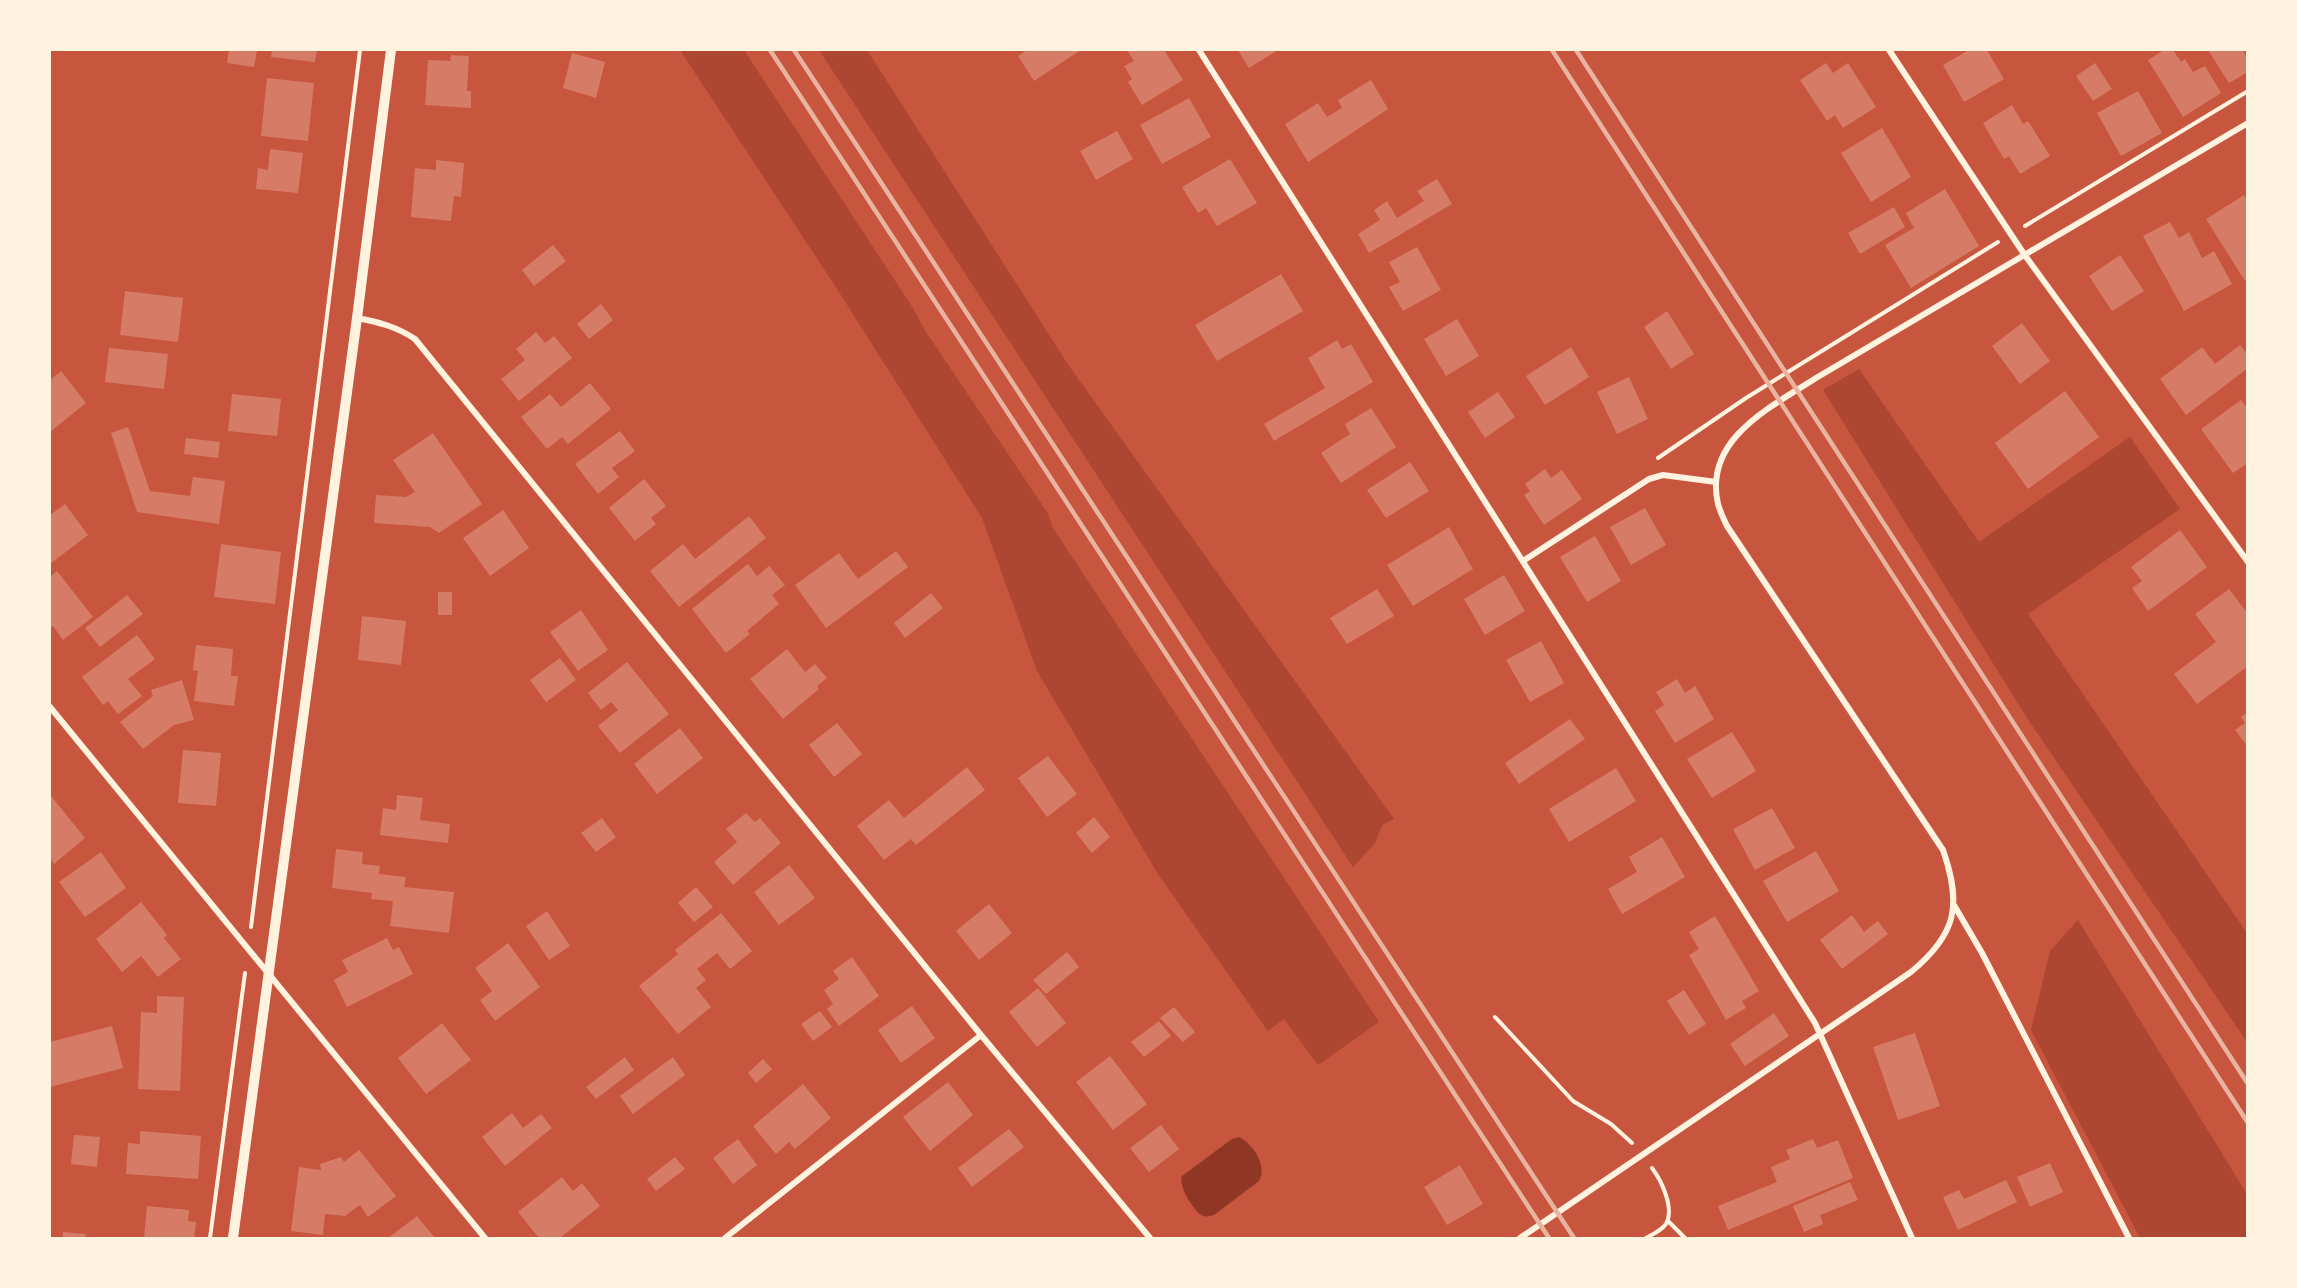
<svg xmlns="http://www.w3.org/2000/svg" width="2297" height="1288" font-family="'Archivo Narrow',sans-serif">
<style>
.green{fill:#ae4732}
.water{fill:#8f3625}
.building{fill:#d67c66}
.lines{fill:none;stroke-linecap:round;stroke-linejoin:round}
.path{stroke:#fff3e0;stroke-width:4}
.minor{stroke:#fff3e0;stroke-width:6}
.tertiary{stroke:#fff3e0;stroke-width:10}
.rail{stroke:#e9b49f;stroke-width:4.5}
</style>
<rect width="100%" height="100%" fill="#c8553d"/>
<!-- green -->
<path class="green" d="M680,50H744L911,305L926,332L1047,512L1053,528L1379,1022L1318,1065L1284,1019L1268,1031L1158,874L1037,671L982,518L839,292Z
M819,50H867L1069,366L1394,819L1382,825L1375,843L1353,867Z
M1859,369L1979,542L2130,437L2180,509L2028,614L2247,933V1042L2027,718L1823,390Z
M2078,920L2247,1194V1238H2140L2031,1030L2050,951Z"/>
<!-- water -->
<path class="water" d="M1239,1137C1253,1144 1268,1166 1259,1181L1214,1215C1209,1216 1204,1218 1200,1214C1192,1208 1178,1185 1182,1176L1232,1139Z"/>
<!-- building -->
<path class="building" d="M229,50H257L254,67L227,63Z
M272,50H317L315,62L271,57Z
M1027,50H1081L1034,81L1018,56Z
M1127,50H1164L1183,80L1142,105L1128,82L1132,79L1124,66L1134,61Z
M1238,50H1278L1249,68Z
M1969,50H1987L2004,79L1964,102L1943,65Z
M2164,50H2173L2181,62L2185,59L2193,72L2205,66L2221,93L2183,117L2148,60Z
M2208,50H2242L2248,58V72L2229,83Z
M572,53L605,62L596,98L563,88Z
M451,55L469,56L467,91H471V108L425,105L428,60L450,61Z
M1826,63L1833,73L1848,63L1876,107L1843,128L1835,115L1827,121L1800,80Z
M2095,63L2112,89L2093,101L2076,76Z
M267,78L314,83L308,141L261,136Z
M1371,80L1388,109L1308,162L1285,124L1318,103L1327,117L1342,108L1338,100Z
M2138,91L2162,133L2121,156L2097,113Z
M1189,98L1211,137L1162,164L1140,125Z
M2012,105L2023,124L2028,121L2050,156L2020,174L2009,156L2004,159L1983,123Z
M1882,128L1911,177L1871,202L1841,153Z
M1117,131L1133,159L1096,180L1080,151Z
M270,149L303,153L298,193L256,189L258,168L268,170Z
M1230,159L1257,203L1217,226L1206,208L1198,213L1182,187Z
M436,160L464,163L461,197L454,196L451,221L411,217L415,168L436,170Z
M1437,179L1452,204L1369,253L1358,234L1380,220L1374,210L1387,201L1397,218L1424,201L1417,191Z
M1945,189L1979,246L1911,288L1885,245L1914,228L1906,213Z
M2244,195L2248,201V279L2245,281L2206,219Z
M1894,207L1905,227L1860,254L1848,233Z
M2170,222L2179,238L2189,232L2202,258L2214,251L2232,284L2184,311L2143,236Z
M553,245L566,261L534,286L522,270Z
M1417,247L1441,290L1403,311L1389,287L1400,282L1389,262Z
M2120,255L2144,291L2112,311L2089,276Z
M1281,274L1303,311L1217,361L1195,325Z
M125,291L183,298L178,342L120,335Z
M601,304L613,320L589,339L577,324Z
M1667,311L1694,354L1671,369L1644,327Z
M1457,319L1479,356L1446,376L1424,339Z
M2022,323L2050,361L2020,384L1992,346Z
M536,332L545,343L554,336L572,358L519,401L501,379L525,360L516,349Z
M1337,340L1342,349L1351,344L1373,382L1274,441L1264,424L1325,388L1308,358Z
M2240,345L2248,355V368L2186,415L2160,379L2202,347L2215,364Z
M1571,347L1589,377L1545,405L1526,376Z
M109,348L168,354L164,389L105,382Z
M61,371L86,403L50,432V380Z
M1629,377L1648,419L1617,434L1597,392Z
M590,383L611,409L568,444L562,437L547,449L521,417L550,394L561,407Z
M2065,391L2099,437L2028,489L1995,443Z
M1498,392L1515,417L1485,438L1468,412Z
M232,394L281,399L277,436L228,431Z
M2241,400L2248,409V463L2233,473L2201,429Z
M1371,408L1396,447L1341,483L1321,453L1350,434L1345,424Z
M128,427L150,491L190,496L193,477L225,481L219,524L137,512L111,433Z
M620,431L635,451L612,468L619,477L598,494L575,464Z
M433,433L482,504L439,533L430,527L374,523L376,495L406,497L415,492L393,460Z
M186,438L220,442L218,458L184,454Z
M1410,462L1429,491L1386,518L1367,490Z
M1545,469L1551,478L1562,470L1582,499L1544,525L1524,495L1530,491L1525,484Z
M644,479L666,506L651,518L656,524L635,541L609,508Z
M65,504L88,535L50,564V515Z
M1645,508L1666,545L1631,565L1610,527Z
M503,510L529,548L490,576L463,538Z
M749,516L766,538L679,607L650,571L683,544L695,559Z
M1449,527L1473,569L1413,606L1387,565Z
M2180,530L2207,567L2148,611L2132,588L2142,581L2131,567Z
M1595,536L1621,581L1587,602L1560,557Z
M221,544L281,552L275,604L214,597Z
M896,551L908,567L826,628L795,585L839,553L858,579Z
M748,564L757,576L769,566L785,585L772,595L779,604L747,631L750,634L726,653L692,609Z
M57,571L93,617L63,640L53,626L50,629V577Z
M1504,575L1525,611L1485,635L1464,599Z
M1377,589L1394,616L1347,644L1330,618Z
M2229,589L2248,614V666L2197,704L2174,674L2216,642L2195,614Z
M438,592H452V615H438Z
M931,593L943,608L905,638L894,623Z
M127,595L143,614L100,647L85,628Z
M581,610L608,650L578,671L550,632Z
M362,616L406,621L401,665L358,660Z
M137,635L155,659L128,679L142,696L118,714L108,701L103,705L82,677Z
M1541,641L1564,683L1530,702L1506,660Z
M196,645L233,649L231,676H238L234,706L194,701L198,671L193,670Z
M787,649L805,672L815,664L827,678L817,686L819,689L783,719L750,679Z
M560,658L576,680L546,702L530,680Z
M627,662L669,714L620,753L598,726L618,710L611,702L601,710L588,693Z
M1677,679L1685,693L1695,686L1714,719L1675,743L1655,711L1664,705L1656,692Z
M182,680L194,720L174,725L143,749L120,722L153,696L151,690Z
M2248,712V747L2235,730L2245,723L2241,717Z
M1570,719L1585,739L1519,784L1505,763Z
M837,723L862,754L834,777L809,745Z
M680,728L703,758L657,794L634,764Z
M1732,732L1756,771L1712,798L1687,759Z
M183,750L221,753L216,806L178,803Z
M1048,756L1077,794L1047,817L1018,778Z
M967,767L985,790L916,845L911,839L884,860L857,826L889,800L904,818Z
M1616,768L1636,801L1569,842L1549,809Z
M397,795L423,798L420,820L450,824L448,843L380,835L383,808L396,810Z
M51,796L85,838L54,864L50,858Z
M1772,808L1795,848L1755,870L1733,829Z
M746,813L755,822L760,818L781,843L733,885L714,862L737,842L726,829Z
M1094,817L1110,837L1092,853L1076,833Z
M602,818L616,837L596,852L581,833Z
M1662,837L1685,877L1622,914L1608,889L1637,872L1629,857Z
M336,849L363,852L362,864L380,866L379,874L406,877L404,887L454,892L449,933L390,926L393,901L371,899L372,893L332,888Z
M1816,851L1839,891L1787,922L1763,881Z
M101,852L126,888L85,917L59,882Z
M789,865L815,898L779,925L754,892Z
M696,887L713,907L694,922L678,903Z
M141,902L167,935L164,938L181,959L158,977L141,956L122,972L96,939Z
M989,904L1012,933L979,960L956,931Z
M547,911L570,946L549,960L526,926Z
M721,913L752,951L730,969L717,953L697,969L706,980L696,988L711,1007L678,1034L639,986L678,954L675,950Z
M1852,915L1864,932L1878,921L1888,934L1842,969L1820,940Z
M1715,916L1759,991L1742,1001L1746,1008L1726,1020L1689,955L1699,949L1689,932Z
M387,938L393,950L399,947L413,974L347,1007L334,980L348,972L342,960Z
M508,943L540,987L495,1021L480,1000L492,991L475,968Z
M1067,952L1079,967L1046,994L1033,980Z
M852,957L879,996L839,1026L827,1009L833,1004L824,990L839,979L833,971Z
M1038,988L1066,1023L1037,1047L1009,1012Z
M1684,990L1706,1024L1689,1035L1667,1001Z
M157,996L184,997L180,1091L138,1089L141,1012L157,1013Z
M912,1006L935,1038L901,1063L878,1030Z
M1174,1007L1195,1032L1183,1042L1160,1018Z
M820,1011L832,1027L813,1041L801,1024Z
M1774,1013L1789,1036L1745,1066L1730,1044Z
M1159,1021L1171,1036L1144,1057L1131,1042Z
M442,1023L471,1060L426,1094L398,1058Z
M112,1026L123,1068L50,1087V1042Z
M1915,1033L1940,1106L1898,1120L1873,1047Z
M1110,1056L1147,1104L1113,1130L1076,1082Z
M625,1057L634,1070L596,1099L586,1087Z
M673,1057L685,1075L633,1114L620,1096Z
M763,1059L772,1069L756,1083L748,1073Z
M948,1082L973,1115L930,1151L903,1117Z
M803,1084L831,1118L795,1149L789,1142L776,1154L753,1126Z
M512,1113L523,1128L541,1114L552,1128L505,1166L482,1137Z
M1161,1125L1179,1149L1149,1172L1130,1148Z
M1009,1129L1024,1147L972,1187L958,1168Z
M140,1131L201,1136L198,1179L126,1174L128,1143L140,1144Z
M74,1135L100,1137L97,1167L71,1164Z
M738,1139L757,1165L733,1184L713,1158Z
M1813,1139L1817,1148L1838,1140L1853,1178L1728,1230L1718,1206L1777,1182L1771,1167L1790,1159L1786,1150Z
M359,1150L396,1196L368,1217L360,1205L345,1216L325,1214L323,1235L291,1231L299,1167L321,1170L320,1164L341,1157L344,1162Z
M675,1157L685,1169L656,1191L647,1179Z
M2050,1163L2063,1192L2030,1207L2017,1177Z
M1460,1165L1483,1204L1447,1225L1424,1187Z
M562,1177L573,1191L582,1183L600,1206L560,1238H539L518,1212Z
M2006,1180L2017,1202L1958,1230L1943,1197L1959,1190L1964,1199Z
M1850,1182L1858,1200L1820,1215L1823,1224L1804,1232L1793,1206Z
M147,1206L189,1210L188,1221L196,1222L194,1238H144Z
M417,1216L435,1238H388Z
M63,1232L86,1234L85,1238H63Z"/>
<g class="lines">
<!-- path -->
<path class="path" d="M2025,226L2248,91
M1658,458L1746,398L1998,242
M251,927L360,50
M1495,1017L1573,1101L1611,1124L1632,1143
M1668,1221L1685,1238
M210,1238L245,973
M1646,1238C1653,1234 1661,1231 1666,1224C1675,1208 1661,1180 1652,1168"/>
<!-- minor -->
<path class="minor" d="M1199,50L1815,1023L1912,1238
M1889,50L2024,254L2248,562
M357,318C379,322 397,327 415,339L981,1035L1150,1238
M1523,561L1649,479L1663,475L1716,482
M50,707L485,1238
M1954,905L1982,953L2129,1238
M725,1238L981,1035
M1520,1238L1911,972C1957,934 1962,905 1943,850L1727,526C1724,519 1720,512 1718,504C1703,439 1771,407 1816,378L2248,123"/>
<!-- tertiary -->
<path class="tertiary" d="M233,1238L357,318L391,50"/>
<!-- rail -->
<path class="rail" d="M770,50L1549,1238
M794,50L1574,1238
M1552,50L2248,1123
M1576,50L2248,1084"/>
</g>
<!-- border -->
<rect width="2297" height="1288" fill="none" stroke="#fff3e0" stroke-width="102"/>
</svg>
